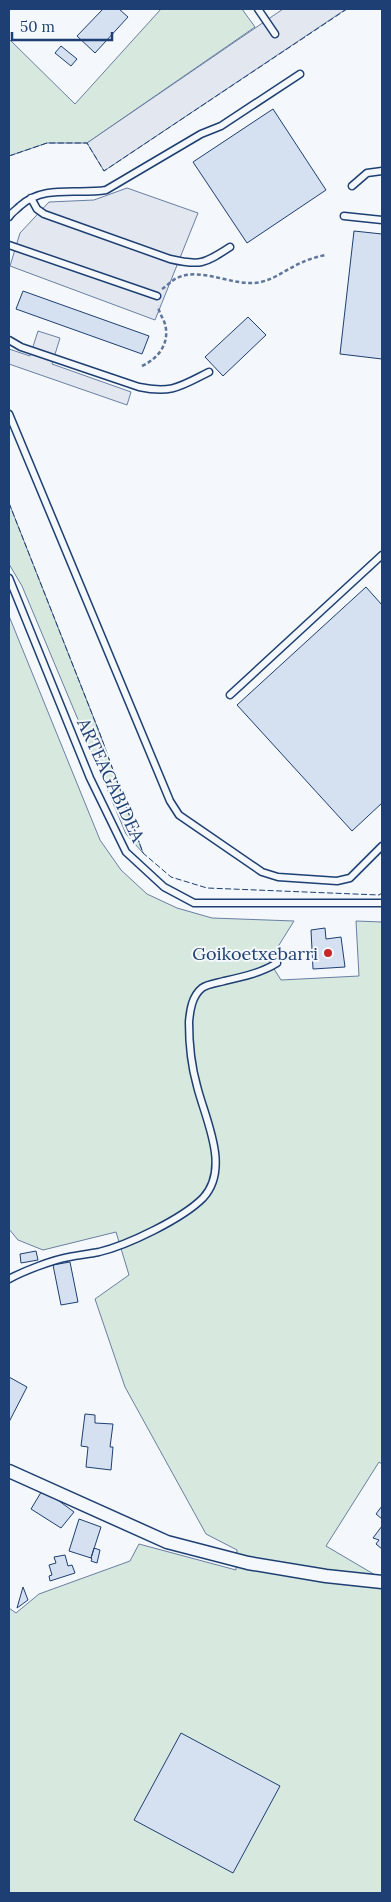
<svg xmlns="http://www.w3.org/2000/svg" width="391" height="1902" font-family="Lora,serif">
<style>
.green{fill:#d7e8df;stroke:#687fa3}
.parking{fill:#e3e8f0;stroke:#687fa3}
.building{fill:#d5e0f0;stroke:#1d3f73}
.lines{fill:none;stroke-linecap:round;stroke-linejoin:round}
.lane-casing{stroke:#1d3f73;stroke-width:9}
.street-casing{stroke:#1d3f73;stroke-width:15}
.path{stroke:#5e769c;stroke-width:2.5;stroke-dasharray:4 2.5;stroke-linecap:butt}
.lane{stroke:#f4f7fb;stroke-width:6}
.street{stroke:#f4f7fb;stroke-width:12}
.fence{stroke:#1d3f73;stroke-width:1;stroke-dasharray:6 2.5;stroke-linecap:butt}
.poi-dot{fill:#c62828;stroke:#f4f7fb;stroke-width:2}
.labels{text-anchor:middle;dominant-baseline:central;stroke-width:4;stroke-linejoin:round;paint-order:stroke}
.street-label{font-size:18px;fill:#1d3f73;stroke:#f4f7fb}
.poi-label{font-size:18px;fill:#1d3f73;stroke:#f4f7fb;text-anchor:end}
</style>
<rect width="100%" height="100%" fill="#f4f7fb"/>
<!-- green -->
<path class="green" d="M161,9H242L255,27L87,143H47L9,156V39L75,104Z
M9,503L100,734L143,853L126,834L22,586L9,564Z
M9,616L100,840L121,870L147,894L177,908L212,918L294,921L269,961L281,980L359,976L356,921L382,922V1464L379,1462L326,1546L382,1579V1893H9V1608L16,1613L39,1594L130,1561L139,1544L236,1570L237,1550L206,1534L125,1387L95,1299L129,1275L116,1232L43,1250L18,1240L9,1229Z"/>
<!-- parking -->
<path class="parking" d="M283,9H346L104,171L87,143Z
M127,188L198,213L155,320L10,266L20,233L49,202L94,200Z
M38,331L60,338L52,364L131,392L127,405L9,364V349L30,356Z"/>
<!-- building -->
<path class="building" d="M103,9H119L128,17L95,53L77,36Z
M61,46L77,59L71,66L55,53Z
M273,109L326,190L247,243L193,162Z
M354,231L382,234V359L340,354Z
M23,291L149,336L142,354L16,309Z
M248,317L266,335L223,376L205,357Z
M366,587L382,605V803L352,831L237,705Z
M325,928L326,939L341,937L345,967L313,969L311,930Z
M36,1251L38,1260L21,1263L20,1254Z
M70,1262L78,1302L61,1305L53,1265Z
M9,1377L27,1387L9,1422Z
M85,1414L95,1415V1423L113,1424L110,1447H113L111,1470L86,1467L88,1447L81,1446Z
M43,1489L74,1512L61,1528L31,1509Z
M382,1506V1519L376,1514Z
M79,1519L101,1527L91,1558L69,1551Z
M382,1526V1549L376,1544L379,1540L373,1538Z
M94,1548L100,1550L97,1563L91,1561L92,1559L91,1558Z
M65,1555L68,1566L72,1565L75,1573L50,1581L49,1576L52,1575L49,1565L56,1563L54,1557Z
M23,1587L28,1600L17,1608Z
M181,1733L280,1786L233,1873L134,1820Z"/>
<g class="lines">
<!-- lane casing -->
<g class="lane-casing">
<path id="lane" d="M258,9L275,34
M352,186L367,173L382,171
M31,198L37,209L44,214L170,259C200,266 204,264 230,247
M344,216L382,220
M9,217C11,213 16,210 20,206C44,184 77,195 106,190L201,134L221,126L300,74
M9,245L157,296
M9,340L21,347L139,387C172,394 181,386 209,372
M9,414L170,801L179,815L262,872L278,877L337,881L350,878L382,846
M9,578L90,778L126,852L164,887L194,903H382
M230,695L382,555
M9,1279C24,1271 52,1260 69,1257C79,1255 89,1254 99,1252C128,1245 182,1219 203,1198C231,1168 205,1119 197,1086C191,1065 189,1044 189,1022C190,1010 192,996 202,988C207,984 217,983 224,981C242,977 261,973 277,963"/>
</g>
<!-- street casing -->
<g class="street-casing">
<path id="street" d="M9,1471L167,1542L248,1563L326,1576L382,1582"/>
</g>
<!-- path -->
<path class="path" d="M162,289C167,286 172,280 177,278C201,266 235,288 261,282C277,278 288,268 303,262C309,259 317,257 325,255
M142,366C159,358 170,343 165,324C163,318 159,313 158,306"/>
<!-- lane -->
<use href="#lane" class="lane"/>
<!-- street -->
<use href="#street" class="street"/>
<!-- fence -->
<path class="fence" d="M9,156L47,143H87L104,171L347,9
M9,503L100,734L143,853L171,877L207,888L379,895L382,893"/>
</g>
<!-- markers -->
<circle class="poi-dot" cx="328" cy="953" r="5"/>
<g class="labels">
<!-- street labels -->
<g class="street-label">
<text transform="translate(111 780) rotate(65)">ARTEAGABIDEA</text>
</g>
<!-- poi labels -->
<g class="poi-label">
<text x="318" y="953">Goikoetxebarri</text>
</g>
</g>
<!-- border -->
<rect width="391" height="1902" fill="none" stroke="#1d3f73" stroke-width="20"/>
<!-- scale -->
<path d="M12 32v8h100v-8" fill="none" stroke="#1d3f73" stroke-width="2.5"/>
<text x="20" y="32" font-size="15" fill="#1d3f73" stroke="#f4f7fb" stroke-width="4" paint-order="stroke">50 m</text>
</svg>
